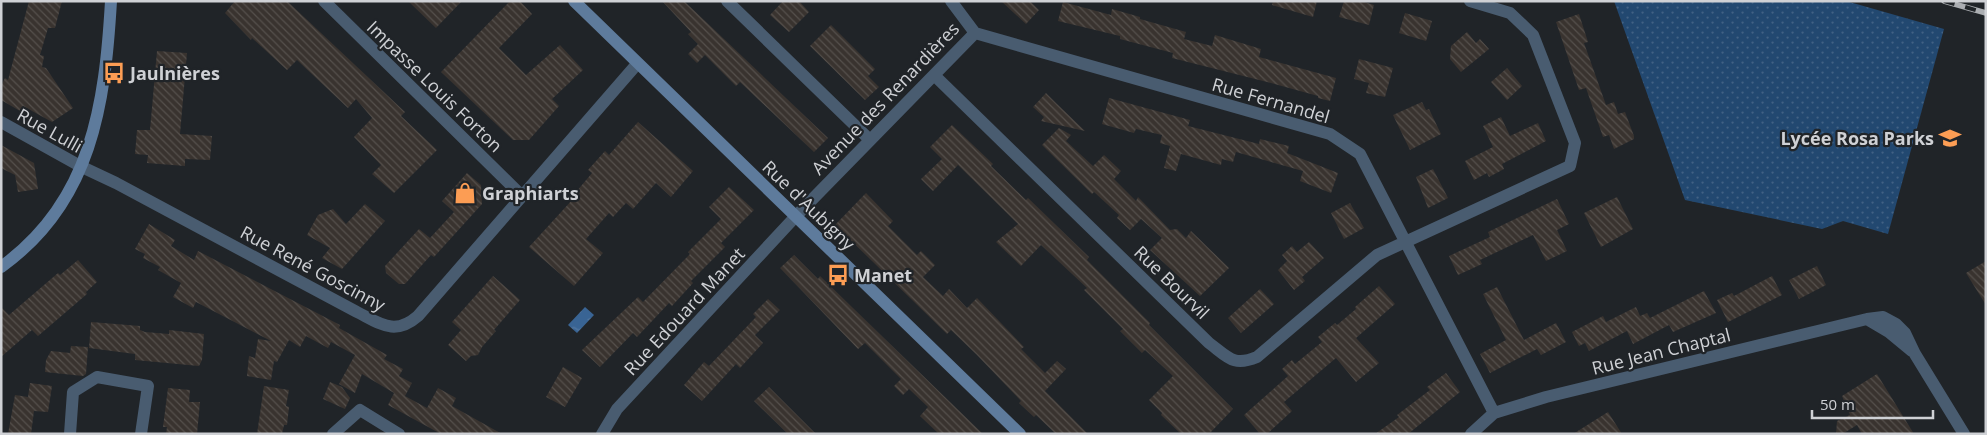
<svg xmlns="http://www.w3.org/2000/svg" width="1987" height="435" font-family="'Open Sans',sans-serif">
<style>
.green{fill:url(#green-dots)}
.water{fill:url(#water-ripples)}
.building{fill:url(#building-back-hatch)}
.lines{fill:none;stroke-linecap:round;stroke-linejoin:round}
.street{stroke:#495c70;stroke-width:12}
.secondary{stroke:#5e7b9c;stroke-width:12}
.rail-casing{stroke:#abaeb2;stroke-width:5.5}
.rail{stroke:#202428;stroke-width:4;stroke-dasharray:11;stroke-linecap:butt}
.labels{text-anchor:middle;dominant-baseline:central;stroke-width:4.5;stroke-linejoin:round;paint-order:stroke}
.poi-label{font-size:18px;font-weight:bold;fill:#cfd1d5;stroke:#202428;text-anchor:start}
.street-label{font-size:18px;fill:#cfd1d5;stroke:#202428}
</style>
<defs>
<pattern id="green-dots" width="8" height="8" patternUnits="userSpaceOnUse" patternTransform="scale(1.25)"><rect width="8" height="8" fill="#224870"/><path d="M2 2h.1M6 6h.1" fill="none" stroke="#416184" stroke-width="1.8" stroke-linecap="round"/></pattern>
<pattern id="water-ripples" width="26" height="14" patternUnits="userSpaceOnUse" patternTransform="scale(1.25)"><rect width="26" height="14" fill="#396494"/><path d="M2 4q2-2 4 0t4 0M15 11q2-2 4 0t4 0" fill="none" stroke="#5579a2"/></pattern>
<pattern id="building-back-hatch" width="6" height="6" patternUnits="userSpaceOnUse" patternTransform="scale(1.25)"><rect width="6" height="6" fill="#39332f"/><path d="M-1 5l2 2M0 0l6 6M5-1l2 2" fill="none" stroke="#55504c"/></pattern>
</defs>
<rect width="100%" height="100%" fill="#202428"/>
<!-- green -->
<path class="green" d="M1614,1H1846L1944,29L1888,234L1843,221L1822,229L1685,200Z"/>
<!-- water -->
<path class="water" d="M585,307L594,315L577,333L568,325Z"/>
<!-- building -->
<path class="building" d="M29,1H62L55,28H48L40,55L44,56L42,67L46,68L73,108L52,122L23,106L20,111L1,100V86L5,78L8,80Z
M235,1H287L405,112L401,116L437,150L394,193L372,174L381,165L354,137L372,118L356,99L348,108L297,60L287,70L252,38L251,40L225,13Z
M408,1H462L436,28Z
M510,1H520L532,14L499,48L526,75L560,45L583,70L552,99L559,106L529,140H513L441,72Z
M662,1H684L828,138L814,152L740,82L736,86L705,55L697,63L688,54L698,44L688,34L691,32Z
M783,1H799L809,12L789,32L770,15Z
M1001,1H1030L1039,10L1026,24Z
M1273,1H1317L1313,17L1272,5Z
M1344,1H1361L1374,5L1369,25L1339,17Z
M1063,2L1111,15L1112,9L1140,17V19L1186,32L1184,39L1212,46L1215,35L1261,49L1259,57L1336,78L1330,101L1318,98V96L1271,83L1172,58L1173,53L1120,39V36L1058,21Z
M1405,13L1432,21L1426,41L1399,33Z
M1579,14L1588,42L1584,43L1606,105L1614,102L1618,114L1625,112L1634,136V139L1614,149L1609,135L1603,137L1586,88L1579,90L1556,22Z
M831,25L875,69L868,76L879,87L865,100L810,46Z
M1467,32L1476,43L1480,39L1489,49L1461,72L1450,59L1451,46Z
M157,51L187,53L180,134L212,136L210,160L185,159V166L147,163L148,155L135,154L137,130H150Z
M1359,59L1393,68L1385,97L1366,93L1369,83L1354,79Z
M1507,68L1522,86L1507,100L1491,82Z
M1046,93L1057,104L1085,131L1041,121L1044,117L1033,107Z
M1109,98L1190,120L1188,126L1259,144L1260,139L1289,146L1287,153L1338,173L1331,193L1300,181L1303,171L1236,152L1233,162L1222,159L1221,165L1181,154L1176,171L1164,168L1170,146L1160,143L1162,135L1136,129L1134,133L1102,124Z
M1422,102L1426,110L1429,109L1441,134L1410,150L1393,115Z
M1501,117L1510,136L1538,123L1546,141L1502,164L1504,169L1489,177L1487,173L1474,180L1465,161L1493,147L1483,126Z
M638,122L693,171L671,197L656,183L633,209L626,203L613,217L609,213L586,239L603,253L574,286L529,247L573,199L571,198L592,173L588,170L605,151L609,155Z
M952,125L993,164L991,166L1026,200L1028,198L1089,257L1087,260L1150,323L1149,325L1233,409L1209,434H1181L1161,415L1162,413L1149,400L1173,376L1145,350L1142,353L1120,331L1123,329L1084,290L1087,288L1041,245L1021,266L996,242L1018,224L958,165L933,191L921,179L942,159L930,147Z
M1059,128L1071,135L1066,141L1093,166L1104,155L1121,171L1114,179L1136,201L1138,197L1170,230L1177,229L1186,238L1191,231L1229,268L1200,296L1150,250L1162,238L1141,219L1130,230L1117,218L1119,215L1094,192L1092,194L1042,145Z
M1,145L34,163L38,189L18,192L15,175L1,168Z
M1433,169L1448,198L1428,208L1416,177Z
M467,173L481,185L482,204L434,257L431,255L405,284H399L386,273L385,266L419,229L430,238L454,212L442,201Z
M729,187L754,210L721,243L725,247L691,281L693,283L672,306L669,303L637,337L633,333L600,367L582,350L638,297L643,302L690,254L688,252L721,219L709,207Z
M866,193L893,221L888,226L917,255L921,251L935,265L923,277L943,296L949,289L967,308L977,298L1024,347L1021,349L1045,373L1057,361L1066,369L1045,391L1088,434H1056L1036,415L1034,417L1019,403L1021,401L976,354L951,330L947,334L835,225Z
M1617,197L1633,229L1601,247L1584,213Z
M1557,199L1569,224L1557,230L1567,251L1546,261L1533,235L1480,260L1482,264L1458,275L1449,256L1490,237L1488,232Z
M1350,203L1364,228L1344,239L1331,213Z
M365,204L385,221L342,269L322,258L330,248L307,235L318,215L333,209L346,224Z
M149,224L175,240L171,246L194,260L198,251L340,325L339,328L387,355L384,359L403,369L399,376L412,383L405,396L427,408L438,388L456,398L452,406L502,434H441L388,405L394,393L362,374L355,393L339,384L355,355L331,342L328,348L306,336L300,347L289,340L277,362L274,361L271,380L247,376L249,356L255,358L258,339L271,341L196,302L193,308L173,297L181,283L158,270L160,267L143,258L145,254L135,249Z
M1309,242L1324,258L1302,277L1305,281L1294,290L1278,270L1287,261L1282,255L1292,246L1297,252Z
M794,255L818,279L820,276L983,434H939L920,416L928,407L909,389L903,395L894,386L901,379L865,343L858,349L780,268Z
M78,260L97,282L86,292L87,294L38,336L32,330L1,357V307L9,315L58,273L60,275Z
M1986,261V305L1966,273Z
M1817,266L1826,285L1799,299L1789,280Z
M493,276L520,300L494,330L496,331L482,347L478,355L471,356L466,361L448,345L461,330L452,322Z
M1772,276L1782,295L1728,322L1717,300L1732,293L1734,296Z
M1379,286L1395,304L1356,338L1379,363L1356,382L1336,358L1284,402L1292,411L1267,434H1260L1244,415L1288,376L1282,369L1292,360L1295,364L1322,342L1318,337L1335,323L1337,325L1356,309L1355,307Z
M1497,287L1524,340L1556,323L1566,342L1541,355L1537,349L1490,373L1480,354L1506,340L1483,294Z
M1260,289L1274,304L1241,333L1228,318Z
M1704,291L1716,313L1673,332L1669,325L1633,344L1627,331L1589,351L1585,343L1579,346L1572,332L1603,316L1606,322L1636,307L1640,316L1647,313L1650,318Z
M768,299L780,310L755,335L763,343L740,368L736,364L702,401L684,385L704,362L709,366L756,317L753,314Z
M91,322L140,326V330L145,332L169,334V330L204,334L202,360L199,366L135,360V354L89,348Z
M71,346L88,347L86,374L83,376L45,372L46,360L51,351L70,353Z
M563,367L582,378L565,407L546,397Z
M1446,373L1460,392L1408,434H1375L1399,417L1397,415L1430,390L1427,387Z
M1877,374L1914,434H1862L1857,425L1844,433L1836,434L1837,421L1850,415L1842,396Z
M330,382L342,387L350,398L345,409L323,399Z
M30,383L52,386L48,412L34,411L31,434H8L15,395L28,397Z
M264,386L289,390L286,406L289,407L287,425H284L282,434H257Z
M769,387L816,434H788L754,401Z
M168,388L190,390L189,402H200L197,434H166L167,427H163Z
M1608,412L1622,434H1573Z"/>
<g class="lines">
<!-- street -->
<path class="street" d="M324,1L521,195
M727,1L870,140
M975,33L1330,134L1360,154L1494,413
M934,75L1209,343C1228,357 1233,367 1257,357L1377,255L1570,166L1575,143L1533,35L1510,13L1470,1
M1,122L82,167L116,183L357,312C381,324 395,336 418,316L637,64
M1867,319L1889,332L1912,351
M70,434L73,392L97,377L148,386L141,434
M333,434L360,410L399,434
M602,434L617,409L796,216L975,33L951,1
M1471,434L1494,413L1546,397L1867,319L1883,317L1896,324L1905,333L1915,354L1964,434"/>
<!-- secondary -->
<path class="secondary" d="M574,1L1020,434
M1,267C92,202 105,104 111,1"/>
<!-- rail casing -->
<g class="rail-casing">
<path id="rail" d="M1944,1L1986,13"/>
</g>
<!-- rail -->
<use href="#rail" class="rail"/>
</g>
<!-- icons -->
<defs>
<g id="bus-bare" transform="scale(1.725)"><path d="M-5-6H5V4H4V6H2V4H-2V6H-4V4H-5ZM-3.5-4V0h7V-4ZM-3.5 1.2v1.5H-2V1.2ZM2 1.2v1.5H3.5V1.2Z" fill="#fc9d54" stroke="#202428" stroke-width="2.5" paint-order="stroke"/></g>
<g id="school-bare" transform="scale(1.725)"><path d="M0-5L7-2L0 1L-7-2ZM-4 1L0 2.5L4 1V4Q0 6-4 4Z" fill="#fc9d54" stroke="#202428" stroke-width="2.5" paint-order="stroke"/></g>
<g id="shop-bare" transform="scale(1.725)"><path d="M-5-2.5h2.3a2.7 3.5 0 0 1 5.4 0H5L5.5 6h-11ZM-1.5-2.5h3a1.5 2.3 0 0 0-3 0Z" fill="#fc9d54" stroke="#202428" stroke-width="2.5" paint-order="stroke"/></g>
</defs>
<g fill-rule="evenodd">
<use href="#bus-bare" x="114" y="73"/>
<use href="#school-bare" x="1950" y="138"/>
<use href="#shop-bare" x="465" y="193"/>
<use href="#bus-bare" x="838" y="275"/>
</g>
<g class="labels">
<!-- poi labels -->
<g class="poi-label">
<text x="130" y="73">Jaulnières</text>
<text x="1934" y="138" text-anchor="end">Lycée Rosa Parks</text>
<text x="482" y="193">Graphiarts</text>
<text x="854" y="275">Manet</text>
</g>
<!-- street labels -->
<g class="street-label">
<text transform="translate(435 86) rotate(44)">Impasse Louis Forton</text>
<text transform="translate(885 98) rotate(-46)">Avenue des Renardières</text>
<text transform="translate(1271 100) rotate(16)">Rue Fernandel</text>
<text transform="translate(50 130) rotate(29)">Rue Lulli</text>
<text transform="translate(809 205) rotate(44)">Rue d'Aubigny</text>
<text transform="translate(313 268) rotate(28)">Rue René Goscinny</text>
<text transform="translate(1172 282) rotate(44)">Rue Bourvil</text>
<text transform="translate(684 311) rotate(-47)">Rue Edouard Manet</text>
<text transform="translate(1661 351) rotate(-14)">Rue Jean Chaptal</text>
</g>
</g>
<!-- border -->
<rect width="1987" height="435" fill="none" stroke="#cfd1d5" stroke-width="5"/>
<!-- scale -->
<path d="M1812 410v8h121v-8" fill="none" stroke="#cfd1d5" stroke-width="2.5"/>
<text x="1820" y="410" font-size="15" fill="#cfd1d5" stroke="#202428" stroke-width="4" paint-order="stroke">50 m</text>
</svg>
